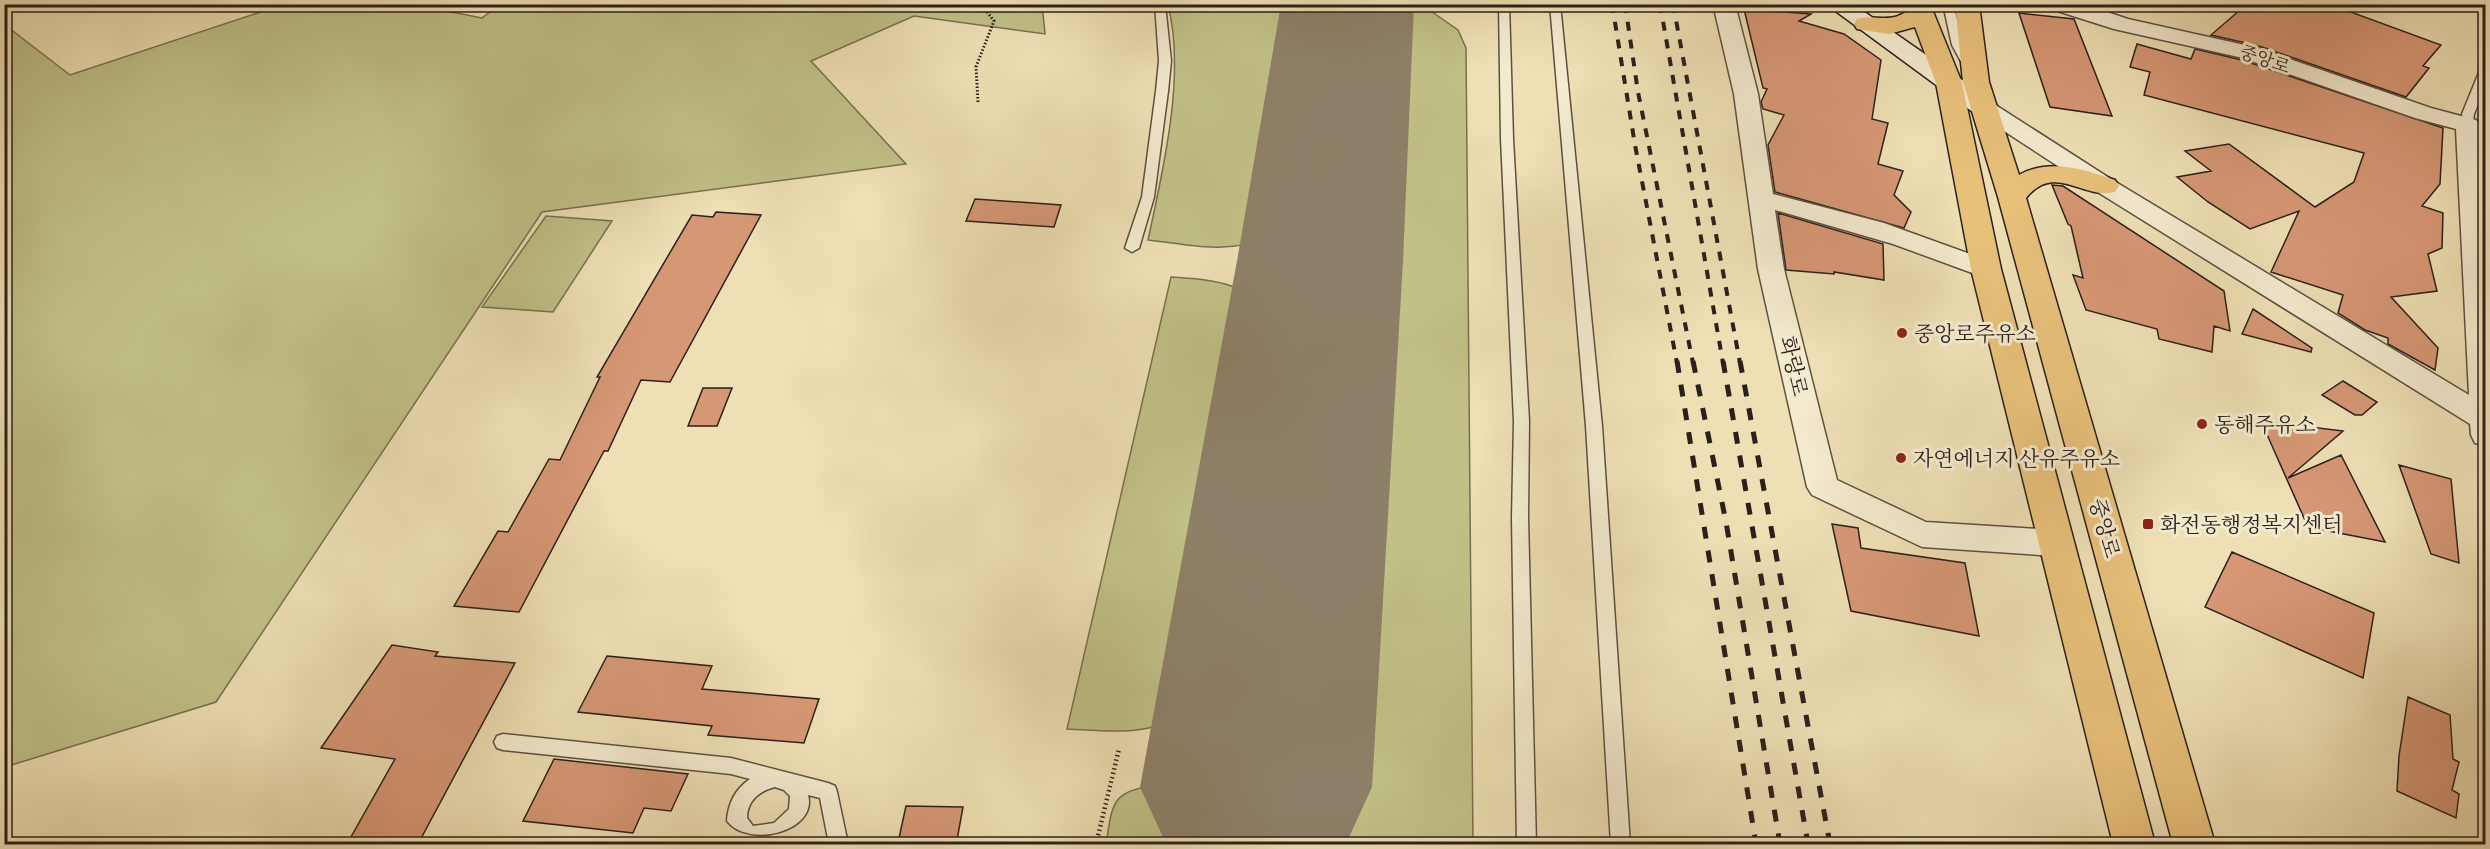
<svg xmlns="http://www.w3.org/2000/svg" width="2490" height="849" font-family="'EB Garamond','Noto Serif KR',serif">
<style>
.green{fill:#c0c087;stroke:#767052;stroke-width:1.5}
.lines{fill:none;stroke-linecap:round;stroke-linejoin:round}
.runway{fill:#8d8068;fill-rule:evenodd}
.building{fill:#d69775;stroke:#2c201c;stroke-width:1.5}
.lane-casing{stroke:#5c5042;stroke-width:3}
.street-casing{stroke:#5c5042;stroke-width:3}
.secondary-casing{stroke:#2c201c;stroke-width:3}
.primary-casing{stroke:#2c201c;stroke-width:3}
.path-far1{stroke:#2c201c;stroke-width:3;stroke-dasharray:1.5 2;stroke-linecap:butt}
.path{stroke:#2c201c;stroke-width:4.5;stroke-dasharray:1.5 3;stroke-linecap:butt}
.lane{fill:#f4eace;fill-rule:evenodd}
.street{fill:#f4eace;fill-rule:evenodd}
.secondary{fill:#f4eace;fill-rule:evenodd}
.primary{fill:#e7c07a;fill-rule:evenodd}
.rail-far1{stroke:#2c201c;stroke-width:4;stroke-dasharray:9 9;stroke-linecap:butt}
.rail{stroke:#2c201c;stroke-width:5;stroke-dasharray:12 12;stroke-linecap:butt}
.poi-dot{fill:#8f2418;stroke:#f4eace;stroke-width:2}
.labels{text-anchor:middle;dominant-baseline:central;stroke-width:6;stroke-linejoin:round;paint-order:stroke}
.far-street-label{font-size:18px;fill:#2c201c;stroke:#f4eace}
.poi-label{font-size:21px;fill:#2c201c;stroke:#f4eace;text-anchor:start}
.street-label{font-size:21px;fill:#2c201c;stroke:#f4eace}
</style>
<rect width="100%" height="100%" fill="#eedfb4"/>
<filter id="stains"><feTurbulence type="fractalNoise" baseFrequency=".00333" numOctaves="4"/><feColorMatrix values="0 0 0 0 .2 0 0 0 0 .09 0 0 0 0 .02 0 0 0 .5 -.17"/></filter>
<radialGradient id="worn" r=".72"><stop offset=".6" stop-color="#630" stop-opacity="0"/><stop offset="1" stop-color="#630" stop-opacity=".3"/></radialGradient>
<!-- green -->
<path class="green" d="M282,5H416L482,18L500,4H1042L1045,34L914,16L811,61L906,164L542,212L216,702L5,767V25L70,75Z
M1168,5H1314L1283,216C1260,263 1188,244 1148,240C1163,170 1186,75 1168,5Z
M1371,5H1429L1428,9L1458,30L1466,48L1473,844H1106C1112,811 1109,791 1149,787L1301,811Z
M546,216L612,221L553,312L482,307Z
M1171,277C1209,280 1255,280 1268,324L1211,680C1175,740 1128,732 1067,729Z"/>
<g class="lines">
<!-- runway -->
<path class="runway" d="M1281,4H1414L1403,261L1372,787L1346,844H1166L1140,787L1237,261Z"/>
</g>
<!-- building -->
<path class="building" d="M2247,4H2329L2441,45L2423,66L2429,68L2406,97L2259,46L2211,35Z
M1744,9L1811,14L1799,21L1844,34L1881,60L1872,119L1888,123L1878,164L1903,171L1894,195L1911,212L1904,228L1775,192L1768,145L1784,115L1763,109L1761,102L1767,89L1763,88Z
M2019,13L2074,19L2112,116L2050,107Z
M2137,44L2191,59L2195,49L2242,60L2443,128L2440,184L2422,206L2443,213L2442,248L2428,254L2437,291L2391,297L2438,348L2435,370L2388,344V338L2365,330L2338,313L2343,295L2271,272L2299,211L2250,229L2208,202L2177,177L2211,171L2185,151L2229,144L2315,207L2354,182L2364,153L2144,95L2150,72L2130,67Z
M2052,185L2063,186L2224,291L2230,331L2214,326L2212,352L2159,339L2157,329L2086,310L2073,275L2083,278L2071,226L2068,224Z
M975,199L1061,205L1054,227L966,221Z
M716,212L761,215L670,382L641,380L608,451H604L519,612L454,606L498,531L508,532L549,459L560,460L600,377H597L692,215L713,217Z
M1778,213L1883,244L1884,280L1834,272V274L1786,270Z
M2253,309L2312,348L2311,352L2242,334Z
M2343,381L2377,402L2362,415H2355L2322,395Z
M703,388H732L717,426H688Z
M2261,421L2343,431L2288,478L2341,455L2385,542L2308,527Z
M2399,465L2451,479L2459,563L2431,554Z
M1832,524L1858,528L1861,548L1965,563L1979,636L1851,611Z
M2232,552L2374,613L2363,678L2205,607Z
M392,645L438,652L435,656L515,663L418,844H347L395,759L321,748Z
M607,656L712,666L702,689L819,699L804,743L708,735L712,726L578,712Z
M2408,697L2450,715L2453,759L2459,762L2452,790L2459,794L2456,818L2397,791L2399,756Z
M554,759L688,774L671,811L644,808L633,833L523,821Z
M906,806L963,807L957,840L899,838Z"/>
<g class="lines">
<!-- lane casing -->
<g class="lane-casing">
<path id="lane" d="M1155,4H1165L1171,61L1168,91L1154,197L1139,248L1132,252L1125,248L1142,197L1156,91L1159,61Z
M1499,4H1509L1513,139L1529,421L1528,518L1536,844H1517L1512,518L1514,421L1501,139Z
M1550,4H1560L1602,426L1630,844H1611L1586,426Z
M1943,4H1953L1964,45L1974,65L1972,67H1964L1952,45Z
M2486,67V85L2474,114L2472,128H2464L2462,114L2480,70Z
M503,734L731,758L828,783L835,786L837,792L848,844H829L820,798L808,795C818,831 749,849 727,821C728,804 735,789 750,779L731,774L503,750L497,748L494,742L497,736ZM775,787L784,790L790,796L789,809L774,823L753,826L747,818C747,801 759,791 775,787Z"/>
</g>
<!-- street casing -->
<g class="street-casing">
<path id="street" d="M1713,4H1735L1758,94L1773,194L1884,223L1995,263L1999,269L1995,275L1986,278L1893,244L1775,210L1784,269L1837,480L1926,522L2056,530L2067,534L2072,543L2067,552L2056,556L1922,547L1812,495L1807,487L1758,269L1734,94Z
M2049,4H2083L2128,19L2258,48L2431,108L2476,120L2480,125L2486,206V446L2475,443L2471,435L2470,424L2096,191L1978,114L1974,109L1978,104H1994L2114,181L2469,395L2456,129L2415,118L2243,58L2114,29L2051,9Z"/>
</g>
<!-- secondary casing -->
<g class="secondary-casing">
<path id="secondary" d="M1826,4H1853L1995,103L1999,109L1995,115L1986,117L1977,115Z"/>
</g>
<!-- primary casing -->
<g class="primary-casing">
<path id="primary" d="M1906,4H1930L1962,83L2001,269L2155,844H2113L1971,269L1936,83L1915,27L1889,34L1857,29L1854,24L1857,19C1876,14 1890,24 1907,11Z
M1955,4H1979L1989,82L2019,175C2049,158 2084,169 2115,180L2119,186L2115,192C2083,200 2055,162 2026,198L2215,844H2173L1998,197L1963,82Z"/>
</g>
<!-- path-far1 -->
<path class="path-far1" d="M978,102L976,67L994,21L981,4"/>
<!-- path -->
<path class="path" d="M1096,844L1119,749"/>
<!-- lane -->
<use href="#lane" class="lane"/>
<!-- street -->
<use href="#street" class="street"/>
<!-- secondary -->
<use href="#secondary" class="secondary"/>
<!-- primary -->
<use href="#primary" class="primary"/>
<!-- rail-far1 -->
<path class="rail-far1" d="M1612,4L1635,145L1677,363
M1625,4L1638,92L1693,363
M1660,4L1723,363
M1673,4L1740,363"/>
<!-- rail -->
<path class="rail" d="M1677,361L1756,844
M1693,361L1726,522L1780,844
M1723,361L1808,844
M1740,361L1830,844"/>
</g>
<!-- markers -->
<g class="poi-dot">
<circle cx="1902" cy="333" r="6"/>
<circle cx="2202" cy="424" r="6"/>
<circle cx="1901" cy="458" r="6"/>
<rect x="2142" y="518" width="12" height="12" rx="3"/>
</g>
<g class="labels">
<!-- far-street labels -->
<g class="far-street-label">
<text transform="translate(2265 59) rotate(19)">중앙로</text>
</g>
<!-- poi labels -->
<g class="poi-label">
<text x="1914" y="333">중앙로주유소</text>
<text x="2214" y="424">동해주유소</text>
<text x="1913" y="458">자연에너지 산유주유소</text>
<text x="2160" y="524">화전동행정복지센터</text>
</g>
<!-- street labels -->
<g class="street-label">
<text transform="translate(1794 366) rotate(77)">화랑로</text>
<text transform="translate(2105 528) rotate(74)">중앙로</text>
</g>
</g>
<!-- margin -->
<rect width="2490" height="849" fill="none" stroke="#eedfb4" stroke-width="24"/>
<rect x="6" y="6" width="2478" height="837" fill="none" stroke="#2c201c" stroke-width="3"/>
<rect x="12" y="12" width="2466" height="825" fill="none" stroke="#2c201c" stroke-width="1.5"/>
<rect width="100%" height="100%" filter="url(#stains)"/>
<rect width="100%" height="100%" fill="url(#worn)"/>
</svg>
